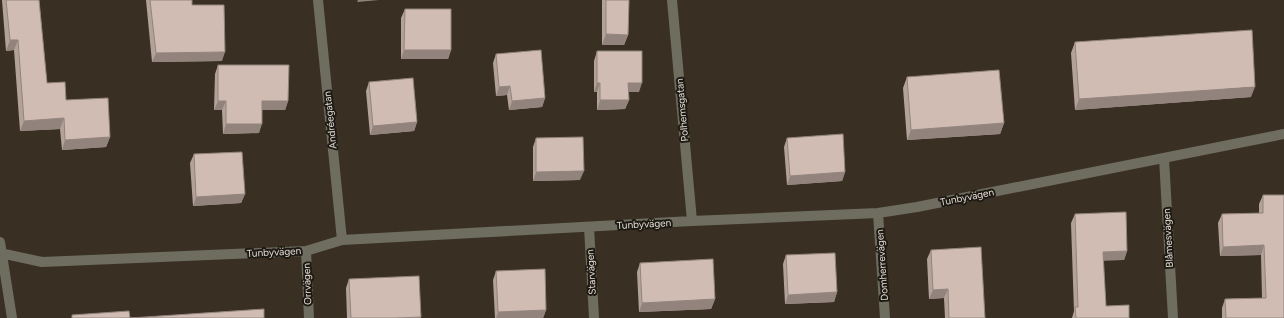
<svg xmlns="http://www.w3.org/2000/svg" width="1284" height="318" font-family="Figtree,sans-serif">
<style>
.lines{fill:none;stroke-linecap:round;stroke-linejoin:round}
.minor{stroke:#6e6d60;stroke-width:10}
.wall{fill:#b3a29a}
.shaded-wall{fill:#92847d}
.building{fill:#d0bcb3;stroke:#92847d}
.labels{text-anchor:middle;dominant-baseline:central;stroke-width:4;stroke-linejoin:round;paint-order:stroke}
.street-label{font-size:10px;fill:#e3ddd5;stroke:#1d1913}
</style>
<rect width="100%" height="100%" fill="#393023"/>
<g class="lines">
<!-- minor -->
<path class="minor" d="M318,0L342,240
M672,0L692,221
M1164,158L1173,318
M878,213L885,318
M589,227L594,318
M0,242L12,318
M306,251L309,318
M0,253L42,262L306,251L342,240L692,221L878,213L917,207L1284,134"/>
</g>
<!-- wall -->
<path class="wall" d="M2,0H39L47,83L110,137L106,147L62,150L60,129L20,131L14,50L6,51Z
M146,0H192V5L222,61L152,62Z
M602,0H629L628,35L624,45H602Z
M405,9L451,50L448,59H401V18Z
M1075,42L1251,97L1075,110L1071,53Z
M597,51L639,92H628L629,100L625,109L597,110V92H594V61Z
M496,54L545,98L542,107L509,110L507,95L496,96L493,63Z
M218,65L288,101L285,110H262L259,133L223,134L222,110H214L215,74Z
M907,77L1004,123L1000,134L907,140L903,88Z
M369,82L417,122L414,131L370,135L366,91Z
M536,138L580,180L533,181V147Z
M787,138L845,172L842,181L787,185L784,147Z
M194,154L245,194L241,203L193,206L190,163Z
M1263,195L1284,318H1222V308L1225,299L1262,298L1261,255L1220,256L1218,223L1222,214L1259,213V204Z
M1075,214L1127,251L1124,260H1103L1106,306L1129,318H1072L1074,311L1071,223Z
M931,250L985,318H945L944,298L929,299L927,259Z
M786,255L837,292L834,302L785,304L783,264Z
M640,263L715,299L711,309L639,312L637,272Z
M496,271L546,310L543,318H495L493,280Z
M349,279L421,318H347L346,288Z"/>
<!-- shaded-wall -->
<path class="shaded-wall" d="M358,0H379L357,2Z
M606,34L628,35L624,45H602Z
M10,40H18L14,50L6,51Z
M404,50H451L448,59H401Z
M225,52L222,61L152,62L156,53Z
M597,83H600L597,92H594Z
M628,83H642L639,92H625Z
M510,86L507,95L496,96L499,87Z
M1255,87L1251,97L1075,110L1079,99Z
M545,98L542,107L509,110L512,101Z
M600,100H629L625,109L597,110Z
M218,101H226L222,110H214Z
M262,101H288L285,110H259Z
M64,118L60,129L20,131L24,121Z
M417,122L414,131L370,135L373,126Z
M1004,123L1000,134L907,140L911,130Z
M226,124H262L259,133L223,134Z
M110,137L106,147L62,150L65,140Z
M584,171L580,180L533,181L536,172Z
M845,172L842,181L787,185L790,176Z
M245,194L241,203L193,206L196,197Z
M1264,245L1261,255L1220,256L1223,247Z
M1127,251L1124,260L1100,261L1103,252Z
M948,289L944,298L929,299L933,290Z
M837,292L834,302L785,304L788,295Z
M715,299L711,309L639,312L642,303Z
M546,310L543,318H496L498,312Z
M421,317V318H395Z"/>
<!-- building -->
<path class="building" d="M6,0H39L47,83L65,82L66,100L108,98L110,137L65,140L64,118L24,121L18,40H10Z
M150,0H192V5H224L225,52L156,53Z
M606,0H629L628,35L606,34Z
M405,9H451V50H404Z
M1252,30L1255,87L1079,99L1075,42Z
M541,50L545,98L512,101L510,86L499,87L496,54Z
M597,51H642V83H628L629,100H600V83H597Z
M218,65H289L288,101H262V124H226V101H218Z
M999,70L1004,123L911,130L907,77Z
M413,78L417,122L373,126L369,82Z
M843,134L845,172L790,176L787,138Z
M583,137L584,171L536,172V138Z
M242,152L245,194L196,197L194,154Z
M1263,195H1284V318H1226L1225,299L1266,298L1264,245L1223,247L1222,214L1263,213Z
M1126,212L1127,251L1103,252L1106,306L1129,305V318H1076L1075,307H1078L1075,214Z
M981,247L985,318H949L948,289L933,290L931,250Z
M835,253L837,292L788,295L786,255Z
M713,259L715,299L642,303L640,263Z
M545,269L546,310L498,312L496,271Z
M419,276L421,317L395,318H351L349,279Z
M264,309V318H130Z
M129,311L130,318H72V315Z"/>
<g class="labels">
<!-- street labels -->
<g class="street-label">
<text transform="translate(682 110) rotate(-95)">Polhemsgatan</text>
<text transform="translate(330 120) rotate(-96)">Andréegatan</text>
<text transform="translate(967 197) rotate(-11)">Tunbyvägen</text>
<text transform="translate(644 224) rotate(-3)">Tunbyvägen</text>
<text transform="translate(1168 238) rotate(-93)">Blåmesvägen</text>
<text transform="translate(274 252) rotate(-3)">Tunbyvägen</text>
<text transform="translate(882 265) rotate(-94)">Domherrevägen</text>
<text transform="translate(591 272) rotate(-93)">Starvägen</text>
<text transform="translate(307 284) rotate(-92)">Orrvägen</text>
</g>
</g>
</svg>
